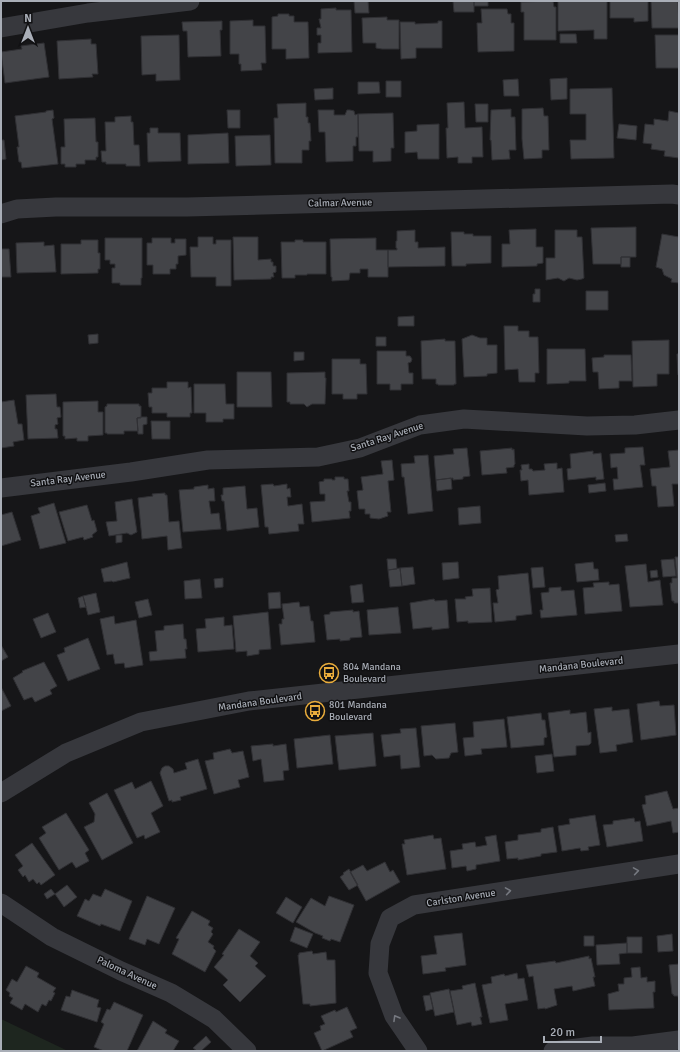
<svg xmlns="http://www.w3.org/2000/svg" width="680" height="1052" font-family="Signika,sans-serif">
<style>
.green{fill:#1e261f}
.building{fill:#434448;stroke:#303034}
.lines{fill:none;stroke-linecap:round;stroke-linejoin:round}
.minor{stroke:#37383d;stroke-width:19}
.oneway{stroke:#767980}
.labels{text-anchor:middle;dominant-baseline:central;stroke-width:3;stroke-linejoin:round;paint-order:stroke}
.street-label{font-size:10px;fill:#a9aeb7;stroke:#111113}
.poi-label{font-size:10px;fill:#a9aeb7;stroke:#111113;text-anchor:start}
</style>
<rect width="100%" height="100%" fill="#161618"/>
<!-- green -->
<path class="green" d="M1,1019L68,1051H1Z"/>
<!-- building -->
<path class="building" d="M354,1H368L369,13H355Z
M453,1H474V12H454Z
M474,1H488V6H474Z
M553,1L554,7H556V40H524V12H521V2Z
M558,1H607V39H594V30L558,31Z
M610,1H648V21L634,22V18H610Z
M651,1H678L679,28H652Z
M336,8V10H351L352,52L318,53V43H321V35H317V28H321L319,19H321V9Z
M481,9H507L508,14H511V23H514V51L478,52L477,23H482Z
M278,14H289V16H294V22H308L309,58L286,59V49H272V17L278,16Z
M387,17V20H399V49H382L376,48V43H363L362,18Z
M253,20V26H265L266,63H261L262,70L241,71V64H239V54H230V21Z
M222,21V30H220L221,56L188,57L187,31H183L182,22Z
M438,21H442V48H416V58L401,59L400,22H415V24L438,23Z
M560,34H576L577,43H560Z
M179,35L180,80L156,81V74L142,75L141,36Z
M655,35H679V68H656Z
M91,39V44H96L98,74H92L93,77L59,79L57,41Z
M44,43L49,77L5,83L1,52L22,49L21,46Z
M567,78V99L551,100L550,79Z
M518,79L519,96H504L503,80Z
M386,81H401V97H386Z
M358,82H379L380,93L358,94Z
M333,88V99L315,100L314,89Z
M612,88L614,158L571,159L570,140H586V114H570V89Z
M464,102L465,128L482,127L483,157H472V163H458V157L447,158L446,128H448L447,103Z
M306,103V117H308V123H310L311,141H309V150H302V163H275L274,118H278L277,104Z
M475,104H488V122H476Z
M543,108L544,116H548L549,150H542V158L524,159L522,139V109Z
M511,109V117H515L516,150H509L510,159L492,160L491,140H490L491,110Z
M53,110L54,118L52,119L58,164L22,168L21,162H19L17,147H19L15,116L46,112V111Z
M227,110H240V128H228Z
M318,110H334V115H345L347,110H350L354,111L355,115L358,114V137H356V146H353V161L326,162L325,132H319Z
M669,111L679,113V158L664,156L665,151L651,149L652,144L643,143L645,124L654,125V119L668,121Z
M393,113L394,148H391V161L373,162V151H359L358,114Z
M131,116V122H133L134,145H139L140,166H126V164H106V162H102L101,151H106L105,122H115V117Z
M95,118L96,142H98V157H96V160H85V164H76V167H65V164H61V147H65L64,119Z
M439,124V159H418L417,152L405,153V132L417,131V125Z
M619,124L637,126L636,140L617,138Z
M150,128H158V133H180L181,161L148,162L147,133H150Z
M228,133L229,163L188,164V135Z
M270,135L271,165L236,166L235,136Z
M1,140H4L6,159L1,160Z
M636,227V257H621V264H593L591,228Z
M536,229V247H543V263L537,264V266L502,267V244H510L509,230Z
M415,230V242H418V248L445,247V266L388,267V250H397V248H396V241H397V231Z
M555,230H577V237H582L584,278L582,279L577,280L569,278L564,281L558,278L546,280V258H555Z
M451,232H464V234H473V236H491V263L466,264V266H452Z
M662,234L679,237V283L671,282L672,279L664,275L662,269L656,267Z
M198,237H213V244H216V240H231V286H216V277H191L190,247H198Z
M233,237H258V260L271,259V262H273V266H276V272L273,273L274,277H271V279L234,280Z
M105,238H142V278H141V285H120V283H112V268H115V264H110V260H105Z
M152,238H171V243H175V239H186V255L178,256V264H176V269H170V274H153V265H147V243H152Z
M376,238V250H388V277H368V269H360V273H350L349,280L332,281V277H331L330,239Z
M81,240H98V253H100V269H98V273L61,274V244H81Z
M295,240H303V242H326V274H307V275H295V278H282L281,242H295Z
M44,242V246L54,245L56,272L17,273L16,243Z
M1,249H9L11,277H1Z
M621,257H630V267H621Z
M535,289H540V302H533V294H535Z
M586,291H608V310H586Z
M414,316V326H398V317Z
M504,326H518V331H529V337H538L539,373H535V382H519L518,369L505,370Z
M98,334V343L89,344L88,335Z
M472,335L480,338H487V345H497V373L487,374V376L464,377L462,339Z
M376,337H386V346H376Z
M445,339V341H455L456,384H454V385H438V384H436V379H422L421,341Z
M669,340V374H657V386L633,387L632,341Z
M547,349H585L586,381H569V383L547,384Z
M377,351H406V356H410L412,359L411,362L408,363L409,373H413V384H401V390H390V384H377Z
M294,352H304V360L294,361Z
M677,354H679V375H678Z
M604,355H631L632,381H619V388L599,389L598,372H593L592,358L604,357Z
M332,359H360V364H366L367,394H357V399H343V394H332Z
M237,372H271L272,407H237Z
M325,372V378H326L325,404H312L307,407L304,404H290V402H287V373Z
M167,382H188V388L191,387L192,413H190V417H167V413H152V407H149L148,393H152V388H167Z
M194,384H225L226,404H234V419H223V422H206V413H194Z
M56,394L57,407H60L61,417L57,418L58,424L55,425V429H57L58,438L28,439L26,395Z
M14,400L18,424H22L24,440L13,442L14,446L1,448V402Z
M98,401V412H103V435L88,436V441H77V438L65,439V436H63V402Z
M107,404H139V406H141V418H137L138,431H124V434H107V433H105V407L107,406Z
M141,417H147V424L143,425V434H138L137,418Z
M151,421H170V439H152Z
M643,447L645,465H640L643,487L614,490L613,479H618L617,467L611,468L610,454L625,453V448Z
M467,448L470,476L463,477V479L453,480V478L436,480L434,456L454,454L453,449Z
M512,448V450L514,449L515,464L514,465V467L506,468L507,473L482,475L480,451Z
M679,450V484H672L674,506L658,507L656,486H652L650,469L670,467L668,451Z
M593,451V454L601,453L604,479L596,480V477L568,480L567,469L571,468L570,454Z
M428,455L433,511L408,514L404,477H402L401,464L415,463L414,456Z
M392,460L394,480L388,481L391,512H387L388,516L379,519L370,518V514H365V509H359L357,491L363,490L361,477L383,474L381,461Z
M557,463V469L562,468L564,492L529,495L528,480L521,481L520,470H522L521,465L529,464V469H532L533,471L545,470L544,464Z
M335,477H344V479H348L349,491H347L349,502H351V511H349L350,518L312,522L310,502L325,501V494H320L319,482L324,481V479H332V480H335Z
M451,478L452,489L437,491L436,480Z
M605,483L606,491L589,493L588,485Z
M273,484L274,486L287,484V489L290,488L291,497H287L288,506L302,504L304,524H298L299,531L269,534L268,527H265L261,485Z
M208,485V489L214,488L215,501H209L211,514L219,513L221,529L183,532L179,490L194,489V487Z
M245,486L247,509L257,508L259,527L227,531L224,501H222L221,495H223V488Z
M165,493V495H167L169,522L179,521L182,548L168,550L167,536L142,539L138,498L153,496L152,494Z
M132,499L137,532L131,535L127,533L109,536L106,522L117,521L115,502Z
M54,503L66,543L40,549L31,516L40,513L38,508Z
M87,505L92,521L94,520L97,531L92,535L93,537L84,540L83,537L68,541L59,512Z
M480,506L481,523L459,525L458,508Z
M12,512L21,540L1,546V515Z
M627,534L628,541L616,542L615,535Z
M116,535H122V542L116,543Z
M675,557H679V603H674V601H672L670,583H672V578H677Z
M387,559H396L397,569L388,570Z
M674,559L676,576L663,577L661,560Z
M127,562L130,578L113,582L112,581L104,582L101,569Z
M458,562L459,578L443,580L442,563Z
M593,562L594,569H598L599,580L577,582L575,564Z
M646,564L648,582L660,580L663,605L630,607L625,566Z
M413,567L415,584L402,586L400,568Z
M543,567L545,587L533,588L531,568Z
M400,568L402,586L390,587L388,570Z
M657,570L658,577L651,578L650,571Z
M528,573L532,614L516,616V620L495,622L493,603H498L496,590L499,589L498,576Z
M223,578V587L215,588L214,579Z
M200,579L202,598L185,599L184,581Z
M609,582V585L619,584L622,611L585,614L583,588L594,587L593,583Z
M362,584L364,602L352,603L350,586Z
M561,587V591L574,590L577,615L541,618L540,610H543L541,593L549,592V588Z
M490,588L492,622L468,623V621L457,622L455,599H466L465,597L473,596L472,589Z
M280,592L281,608L269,609L268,593Z
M96,593L100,612L88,615L83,596Z
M83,596L86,607L80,608L78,598Z
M148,599L152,615L139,618L135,602Z
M434,599L435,601L447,600L449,628L432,630V627L413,629L410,603Z
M299,602L300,607L309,606L311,621H313L315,642L281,645L279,624H282V619H284L282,604Z
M398,607L401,633L369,635L367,610Z
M353,610V612L359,611L362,637L350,638V640L340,641V639L327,640L324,615L330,614V612Z
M268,612L271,649L259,650V654L247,656V651L236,652L233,616Z
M48,613L56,632L41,638L33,619Z
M114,616L115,624L136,620L143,665L125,668L124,663L115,664L113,654L107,655L100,619Z
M224,617V626L232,625L234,649L198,652L196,629L206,628L205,619Z
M183,624L184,639H186L187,649H185L186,658L150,661L149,652L157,651L155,631L164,630V626Z
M88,638L100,669L68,681L57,655L65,652L64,648Z
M1,645L8,657L1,661Z
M44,662L57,686L50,690L52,694L35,702L32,697L24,700L13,678L23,672L22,671Z
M1,687L11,706L1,711Z
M659,701L660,706L674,705L676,735L641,740L637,704Z
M612,707V711L629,709L633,742L616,745L617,751L600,753L594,709Z
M570,710V714L586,712L588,733L591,732V743L589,745L576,746V755L554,757L548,713Z
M541,713L542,720H545L547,737L544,738V745L511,748L507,717Z
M504,719L507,747L481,749L482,754L465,756L463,738L474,737L473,722Z
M455,723L458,752L451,753L449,758L436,759L432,755L424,756L421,726Z
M416,728L420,767L401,769L400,755L384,757L381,735L401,733L400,729Z
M373,733L376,766L339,770L335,736Z
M330,735L333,764L297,768L294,739Z
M273,744V746L286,744L289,770L283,771L284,780L264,782L261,759L253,761L251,746Z
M230,749L232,753L243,751L249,777L238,780L240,787L214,794L205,761L214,759L213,753Z
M552,754L554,771L537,773L535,756Z
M198,759L207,789L180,797L181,800L172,802V800L169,801L160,773L162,768L165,766H169L173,769L174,773L187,769L185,763Z
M151,781L163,806L151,813L160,832L145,839L144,835L137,838L114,790L132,782L135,789Z
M667,791L673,809L679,808V832L673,833L671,821L647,826L642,805L646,804L645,796Z
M107,793L133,843L102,860L84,827L94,822L95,814L89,803Z
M66,813L89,850L85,853L89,861L76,868L72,862L59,870L39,838L46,833L42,827Z
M595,815L600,845L588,847L589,850L581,851L580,848L562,851L558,826L570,824L569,819Z
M634,818L635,822L640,821L643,841L607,847L603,825L613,824V821Z
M553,827L557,852L541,854V856L518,860V858L507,859L505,842L518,840V835L541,832V829Z
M433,835L434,839L441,838L446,869L407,875L402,844H405L404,840Z
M496,835L500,861L476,865V869L467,871L466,866L452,868L450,851L463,849L462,844L475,842L476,847L487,845L485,837Z
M32,843L55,875L41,885L39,882L37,884L33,879L29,882L25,875L23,877L18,870L23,866L15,855Z
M385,862L390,872L393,870L400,882L366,901L350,872L363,865L367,871Z
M349,869L358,885L349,890L340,877L344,874L343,873Z
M67,885L77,897L64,907L55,894Z
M51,889L55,894L47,899L44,894Z
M105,889L132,901L120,931L101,924L100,926L77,916L85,899L89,901L93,894L101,897Z
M147,896L175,908L159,944L147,939L145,945L129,939Z
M329,896L354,905L340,942L331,939L330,941L322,938L323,936L315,933L296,922L311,898L325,906Z
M286,897L302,907L293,923L276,913Z
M192,911L210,921L208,925L213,928L211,932L213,934L208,942L214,946L213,948L216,951L205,972L172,954L179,939L176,938Z
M295,927L313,934L307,948L290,941Z
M239,929L260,942L250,956L258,963L255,966L266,976L240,1002L223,985L228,980L214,967L224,955L222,954Z
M462,933L466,965L445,968L446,971L423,974L421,956L437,954L434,936Z
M672,934L673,951L658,952L657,936Z
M584,936H594V946H584Z
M627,937H642V953H627Z
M627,943V953L619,954L620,964L597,965L596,945Z
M312,951L313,954L326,952L327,960H335L336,1003L310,1006V1004H303L298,955H299V953Z
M589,956V959L591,958L595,977H593L595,986L573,991L572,986L554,989L557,1005L545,1009V1008L538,1009L533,976L529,977L526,965L555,961L556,963Z
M679,964V1000L678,996H674L673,994H672L669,965Z
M26,966L39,973L37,977L56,988L53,992L55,993L51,1001L49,1000L46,1006L42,1004L38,1012L25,1004L22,1010L10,1003L13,998L9,996L10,993L6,990L12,979L17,982Z
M640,967L641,978L647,977V982L655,981V992H653L654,1008L609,1010L608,994L619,991L618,984H624V978L632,977L631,968Z
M517,973L518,979L524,978L528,1000L505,1004L508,1020L490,1023L482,985L492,983L491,977L504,974L505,976Z
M475,983L482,1017H480L482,1024L472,1026L471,1022L457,1025L450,991L463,989L462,986Z
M449,989L454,1012L435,1016L430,993Z
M72,990L99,1000L97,1007L101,1008L97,1022L61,1010L66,996L70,997Z
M430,995L433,1009L426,1011L423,996Z
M114,1002L143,1015L127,1051H104L94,1047L104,1024L101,1022L107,1009L110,1010Z
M347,1007L357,1028L350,1031L353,1037L322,1051L314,1033L321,1030L320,1026L325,1024L321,1016L335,1010L336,1012Z
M153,1021L167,1030L165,1033L179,1041L173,1051H137Z
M206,1036L211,1042L201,1051H197L193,1048Z"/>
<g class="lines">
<!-- minor -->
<path class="minor" d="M1,28L88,13L190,1
M1,214L17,209L56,207H187L672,194L679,195
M1,488L131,472L208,460L318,457L360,448L420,425L464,419L587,426L635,425L679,420
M1,793L66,753L141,722L249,701L679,654
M1,903L52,937L121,971L171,993L214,1019L247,1051
M418,1051L394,1016L378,973L380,944L390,918L414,905L679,864
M553,1051L593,1046H633L679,1040"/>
</g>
<!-- one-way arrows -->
<defs><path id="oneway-chevron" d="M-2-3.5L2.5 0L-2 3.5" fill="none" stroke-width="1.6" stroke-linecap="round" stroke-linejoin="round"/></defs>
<g class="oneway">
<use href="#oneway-chevron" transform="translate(636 871) rotate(-9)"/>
<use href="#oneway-chevron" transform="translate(508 891) rotate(-9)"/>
<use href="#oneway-chevron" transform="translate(396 1018) rotate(-120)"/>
</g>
<!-- icons -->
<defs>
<g id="bus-ring" transform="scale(1)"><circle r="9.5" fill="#111113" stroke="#eaad3c" stroke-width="1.5"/><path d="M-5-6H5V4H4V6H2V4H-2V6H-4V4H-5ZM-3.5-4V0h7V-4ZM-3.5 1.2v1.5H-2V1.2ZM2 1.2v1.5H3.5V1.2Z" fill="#eaad3c"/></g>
</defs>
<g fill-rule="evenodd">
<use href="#bus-ring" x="329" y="673"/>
<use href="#bus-ring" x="315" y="711"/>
</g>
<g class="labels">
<!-- street labels -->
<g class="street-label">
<text transform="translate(340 203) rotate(-1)">Calmar Avenue</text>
<text transform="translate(387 437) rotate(-18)">Santa Ray Avenue</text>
<text transform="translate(68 479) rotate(-7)">Santa Ray Avenue</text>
<text transform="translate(581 665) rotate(-6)">Mandana Boulevard</text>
<text transform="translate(260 702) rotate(-8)">Mandana Boulevard</text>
<text transform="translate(461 898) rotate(-9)">Carlston Avenue</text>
<text transform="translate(127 973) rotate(25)">Paloma Avenue</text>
</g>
<!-- poi labels -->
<g class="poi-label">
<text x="343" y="667">804 Mandana<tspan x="343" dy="12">Boulevard</tspan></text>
<text x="329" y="705">801 Mandana<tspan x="329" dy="12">Boulevard</tspan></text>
</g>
</g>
<!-- border -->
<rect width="680" height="1052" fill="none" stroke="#a9aeb7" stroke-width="4"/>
<!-- north arrow -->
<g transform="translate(28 28)" stroke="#111113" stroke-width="3" paint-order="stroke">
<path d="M0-3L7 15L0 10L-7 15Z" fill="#a9aeb7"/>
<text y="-6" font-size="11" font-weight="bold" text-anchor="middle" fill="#a9aeb7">N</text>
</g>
<!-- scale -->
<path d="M544 1036v6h57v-6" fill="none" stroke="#a9aeb7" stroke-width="2"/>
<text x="550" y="1036" font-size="12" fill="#a9aeb7" stroke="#111113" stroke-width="3" paint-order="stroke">20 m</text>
</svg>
